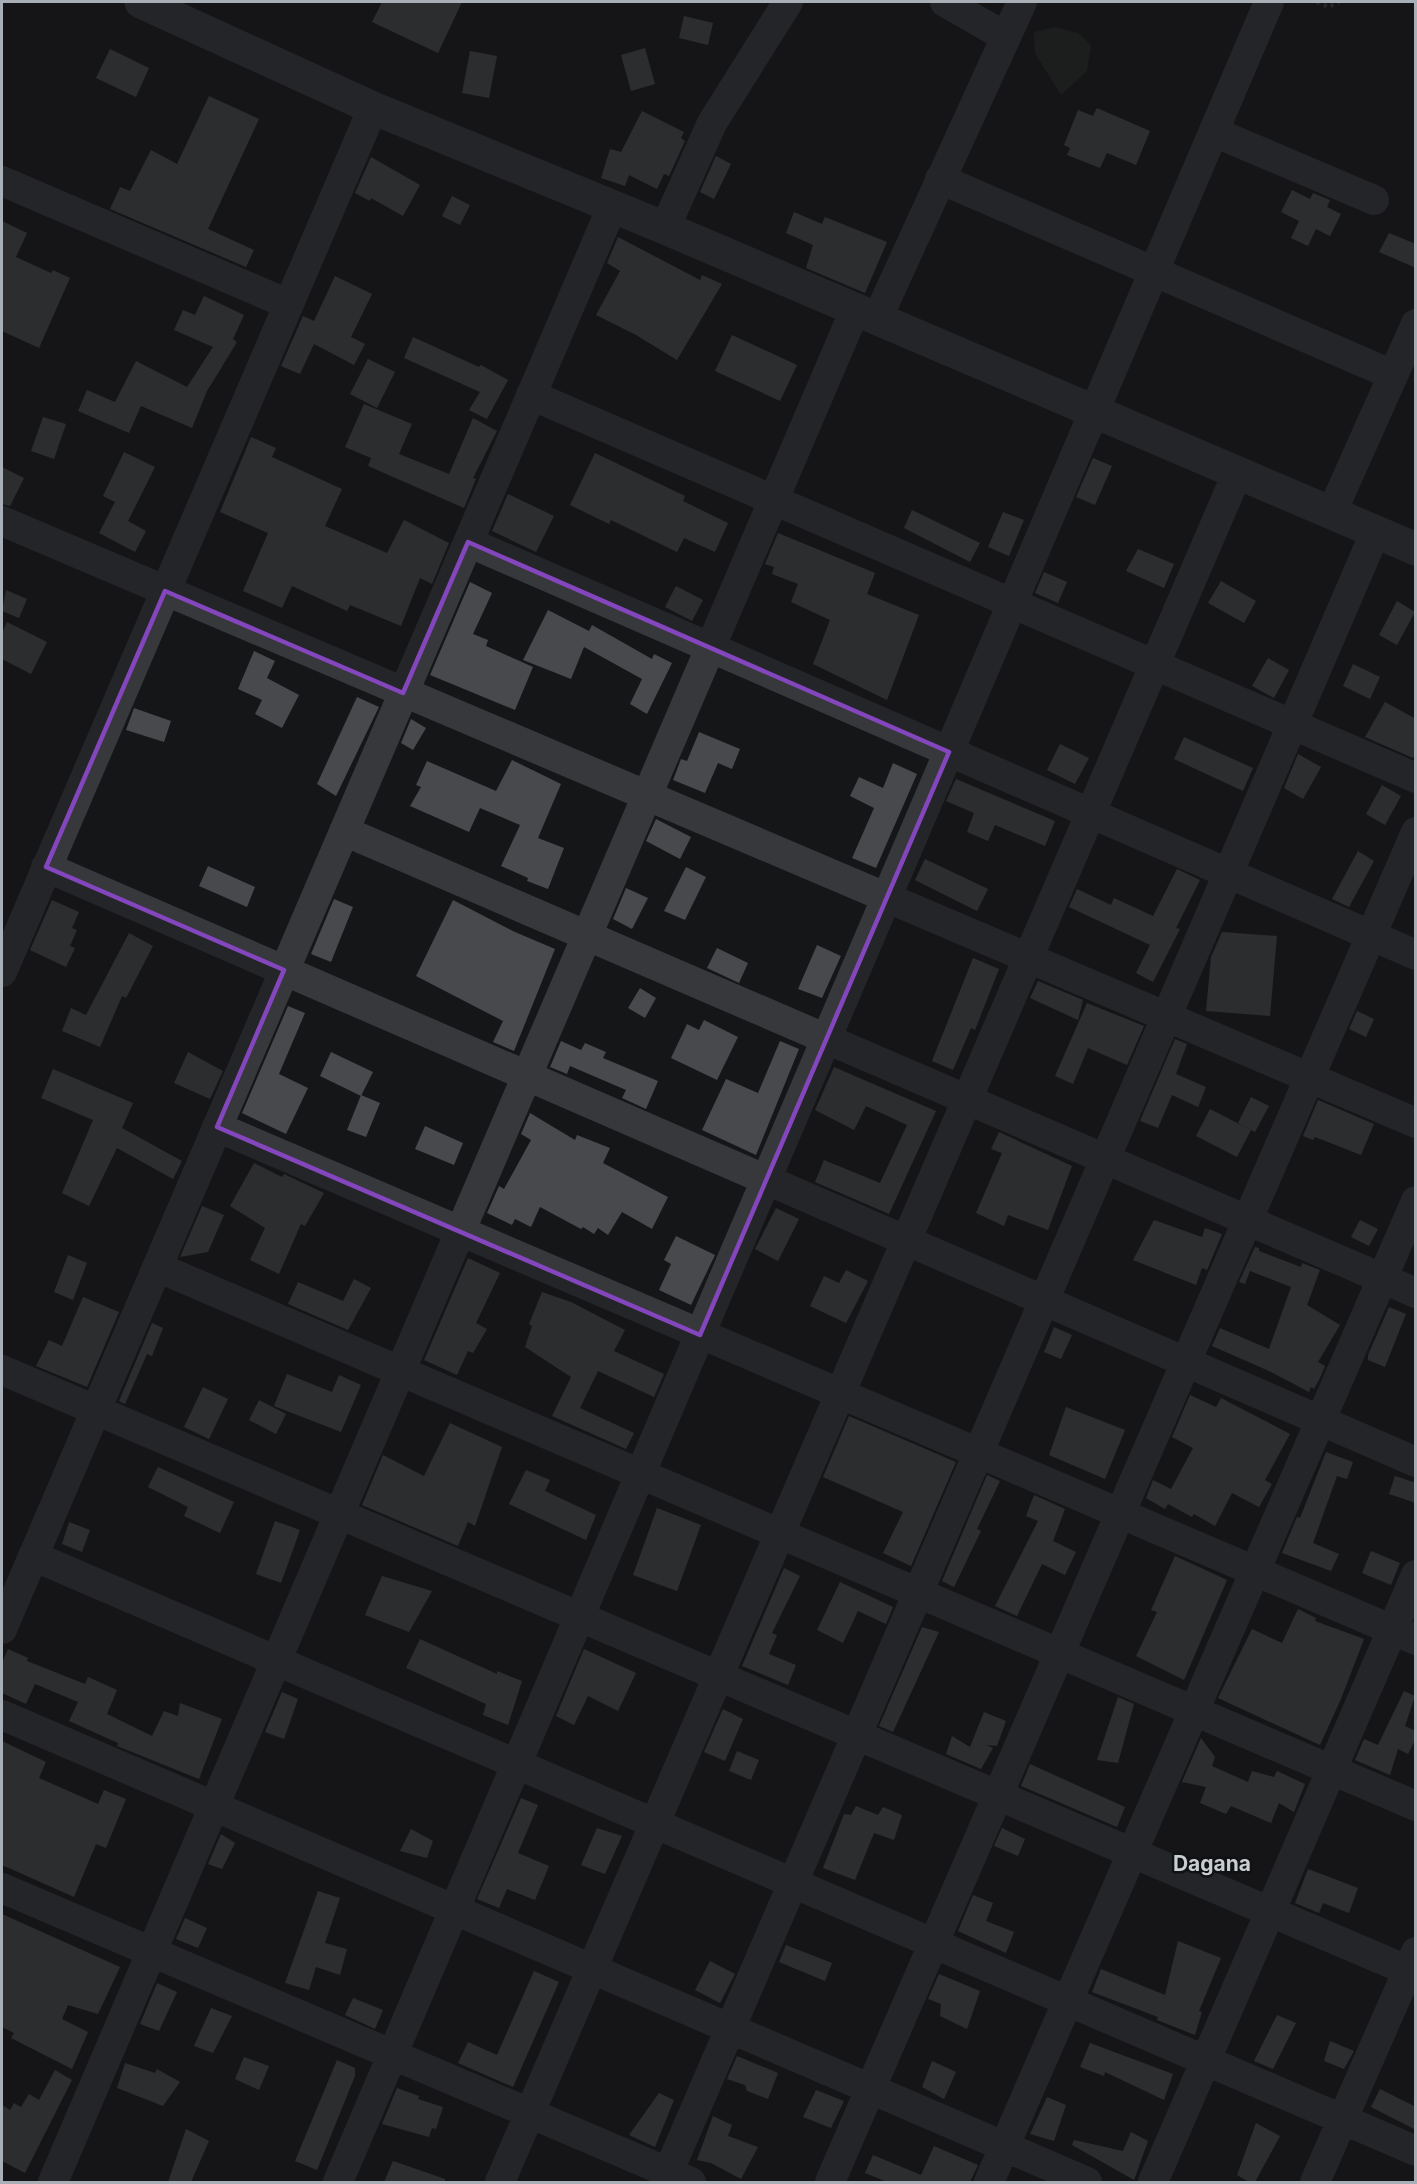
<svg xmlns="http://www.w3.org/2000/svg" width="1417" height="2184" font-family="Inter,sans-serif">
<style>
.green{fill:#222922}
.building{fill:#47494c}
.lines{fill:none;stroke-linecap:round;stroke-linejoin:round}
.path{stroke:#3d3f42;stroke-width:4;stroke-dasharray:3 4.5;stroke-linecap:butt}
.minor{stroke:#37383c;stroke-width:30}
.tertiary{stroke:#37383c;stroke-width:33}
.marked{fill:none;stroke:#8446bd;stroke-width:4.5;stroke-linejoin:round}
.labels{text-anchor:middle;dominant-baseline:central;stroke-width:5;stroke-linejoin:round;paint-order:stroke}
.district-label{font-size:21px;font-weight:bold;fill:#c9cdd2;stroke:#101112}
</style>
<rect width="100%" height="100%" fill="#151617"/>
<!-- green -->
<path class="green" d="M1055,27L1078,33L1091,45L1087,71L1061,95L1035,53L1034,32Z"/>
<!-- building -->
<path class="building" d="M382,2H462L438,53L372,22Z
M684,16L713,23L708,45L679,38Z
M645,48L655,84L631,91L621,55Z
M110,49L149,68L136,97L96,78Z
M470,51L497,56L489,98L462,93Z
M209,96L259,119L208,229L254,250L246,267L110,209L120,187L130,191L151,150L177,164Z
M1097,108L1150,131L1136,165L1107,153L1100,168L1067,155L1070,148L1064,145L1078,110L1093,116Z
M642,111L684,132L681,138L685,141L669,176L664,174L657,189L629,175L625,186L601,178L610,149L621,152Z
M716,156L731,164L714,199L700,192Z
M371,157L420,185L403,216L371,198L370,201L355,193Z
M1292,190L1310,199L1313,193L1330,200L1327,207L1341,214L1330,236L1316,229L1308,246L1291,238L1299,221L1281,212Z
M452,196L470,205L460,225L442,216Z
M794,212L822,224L825,217L887,242L865,293L806,268L813,245L786,233Z
M2,221L27,233L16,257L51,273L53,270L70,278L39,348L2,331Z
M1389,233L1416,244V268L1379,252Z
M618,237L700,280L702,275L722,284L677,360L636,335L596,315L620,271L607,263Z
M335,276L372,294L351,337L365,344L354,365L314,344L300,374L281,366L303,316L314,321Z
M204,296L244,315L233,339L237,342L207,391L192,428L141,406L129,433L78,411L87,390L115,402L136,361L187,387L213,347L174,330L183,310L195,315Z
M732,335L797,365L780,401L715,371Z
M413,337L479,367L481,365L508,380L487,419L469,410L480,392L404,358Z
M368,359L395,372L377,408L350,394Z
M364,404L412,424L399,454L449,474L473,418L497,431L473,478L476,479L464,508L368,466L371,458L345,447Z
M43,417L66,424L54,459L31,451Z
M251,437L276,448L272,457L342,489L325,526L387,553L404,520L449,543L432,584L420,578L401,626L350,605L347,611L292,586L282,608L243,591L268,533L220,512Z
M124,452L155,467L128,521L146,531L135,552L99,533L115,502L103,496Z
M595,453L685,496L683,501L728,523L715,552L684,538L677,552L611,520L609,524L570,505Z
M1093,458L1112,466L1095,505L1076,497Z
M2,467L24,478L10,506L2,504Z
M508,494L554,516L536,552L492,531Z
M912,510L980,543L970,562L904,528Z
M1003,512L1024,520L1009,556L988,547Z
M778,533L875,573L867,594L919,615L887,700L813,664L830,620L791,602L798,584L772,574L774,567L765,564Z
M1138,549L1174,564L1164,588L1126,571Z
M1044,572L1067,582L1058,603L1035,593Z
M1221,581L1256,601L1244,623L1208,603Z
M470,582L492,593L473,634L488,640L486,646L533,667L515,710L430,675Z
M676,586L703,600L692,621L665,607Z
M6,590L27,599L19,618L2,611Z
M1397,601L1415,612L1397,645L1379,635Z
M548,610L589,631L592,625L652,659L654,654L672,663L647,714L630,704L642,679L584,647L571,679L523,660Z
M7,622L47,642L31,674L2,659V633Z
M254,651L275,661L267,678L299,695L282,728L255,714L262,700L238,689Z
M1268,658L1289,670L1274,698L1252,686Z
M1353,664L1380,677L1370,699L1343,686Z
M357,697L379,707L336,796L317,784Z
M1385,702L1416,719V753L1413,758L1365,737Z
M134,708L171,721L164,742L126,730Z
M411,719L426,728L413,750L401,743Z
M699,732L740,749L732,769L718,763L705,793L673,780L681,759L687,761Z
M1184,737L1253,768L1243,791L1174,759Z
M1060,744L1089,758L1075,784L1047,770Z
M1298,754L1321,767L1303,799L1284,788Z
M512,760L561,784L538,838L564,848L548,889L527,881L528,878L501,866L520,825L480,808L469,832L410,806L421,787L416,785L427,761L496,791Z
M893,763L917,774L876,868L852,858L874,808L850,796L859,777L883,788Z
M956,779L1055,821L1045,846L995,825L988,841L967,832L974,813L946,801Z
M1382,785L1401,796L1385,825L1366,814Z
M656,819L691,837L680,859L646,841Z
M1358,851L1374,861L1349,907L1332,899Z
M925,859L988,889L977,911L915,880Z
M208,866L255,887L247,907L199,886Z
M686,867L706,877L685,920L664,911Z
M1177,869L1200,880L1176,928L1180,929L1153,982L1136,973L1150,945L1069,907L1077,889L1111,905L1114,898L1153,916Z
M626,888L648,898L632,929L613,919Z
M334,899L353,907L331,962L311,954Z
M52,900L79,912L72,928L77,930L70,946L75,948L66,967L30,950Z
M453,900L515,932L555,949L514,1051L493,1042L503,1021L416,976Z
M1222,932L1277,936L1270,1016L1206,1011L1211,957Z
M129,933L153,946L126,998L122,996L100,1047L62,1031L71,1008L86,1015Z
M817,945L841,956L822,998L798,989Z
M717,948L748,963L739,983L707,968Z
M973,958L999,969L975,1030L971,1028L953,1070L932,1061Z
M1038,981L1083,1000L1078,1020L1030,998Z
M640,988L656,998L645,1018L628,1008Z
M1087,1003L1144,1026L1127,1065L1088,1048L1073,1084L1055,1076Z
M288,1006L305,1013L279,1074L308,1088L286,1134L242,1113Z
M1357,1011L1374,1019L1366,1037L1349,1029Z
M704,1020L738,1037L717,1080L671,1058L687,1024L699,1030Z
M1175,1039L1187,1044L1176,1074L1206,1087L1198,1107L1172,1095L1158,1128L1140,1121Z
M561,1041L581,1050L585,1043L606,1052L603,1058L658,1081L646,1109L622,1098L626,1090L570,1066L567,1074L550,1067Z
M780,1041L799,1049L756,1155L702,1130L726,1079L758,1093Z
M188,1052L223,1071L210,1099L174,1083Z
M331,1052L373,1072L361,1096L320,1076Z
M834,1067L936,1111L889,1214L815,1182L824,1160L880,1183L907,1125L866,1106L854,1130L815,1110Z
M53,1069L133,1103L122,1128L182,1161L173,1179L117,1148L89,1206L62,1193L93,1120L41,1098Z
M361,1095L380,1103L366,1137L347,1130Z
M1251,1097L1269,1106L1255,1132L1238,1123Z
M1318,1100L1374,1124L1361,1155L1315,1137L1313,1140L1303,1136Z
M1210,1109L1251,1130L1237,1157L1196,1136Z
M530,1113L575,1140L577,1135L610,1148L603,1163L668,1197L652,1229L622,1212L608,1235L598,1228L594,1234L583,1227L581,1229L540,1207L531,1227L515,1219L512,1225L487,1213L499,1186L504,1189L531,1140L521,1134Z
M425,1126L463,1143L454,1165L415,1149Z
M999,1132L1072,1166L1048,1230L1008,1215L1004,1226L976,1213L1002,1153L991,1149Z
M254,1163L282,1177L284,1174L324,1193L305,1226L301,1224L279,1274L250,1260L265,1228L230,1206Z
M202,1206L224,1215L208,1252L180,1257Z
M776,1208L799,1219L778,1261L755,1249Z
M1154,1220L1202,1237L1205,1228L1222,1234L1207,1270L1202,1268L1196,1285L1133,1260Z
M1360,1220L1378,1229L1369,1246L1351,1237Z
M676,1236L715,1255L691,1305L659,1290L671,1264L664,1260Z
M1255,1247L1259,1248V1251L1301,1267L1302,1263L1320,1270L1307,1305L1340,1325L1318,1362L1325,1366L1320,1378L1314,1389L1311,1387L1309,1392L1269,1371L1212,1346L1220,1328L1269,1349L1291,1287L1250,1271L1245,1284L1239,1282Z
M68,1255L87,1263L73,1300L54,1292Z
M468,1258L500,1273L476,1323L487,1329L473,1353L468,1351L457,1375L424,1360Z
M846,1270L868,1281L846,1323L810,1306L824,1276L839,1283Z
M354,1279L371,1288L348,1330L288,1304L298,1282L343,1301Z
M542,1292L571,1302L625,1330L614,1351L664,1374L654,1397L598,1371L580,1408L634,1433L626,1449L552,1416L571,1377L525,1347L532,1326L529,1324Z
M83,1297L119,1312L87,1387L36,1366L49,1340L62,1346Z
M1389,1307L1406,1314L1385,1367L1368,1360V1355Z
M152,1323L163,1328L152,1356L147,1354L125,1404L119,1401Z
M1054,1327L1072,1335L1061,1359L1044,1352Z
M287,1374L332,1392L339,1375L361,1385L341,1432L274,1406Z
M203,1387L228,1399L209,1439L184,1427Z
M1190,1395L1216,1407L1221,1398L1290,1434L1265,1480L1272,1484L1259,1507L1232,1493L1215,1526L1194,1514L1192,1517L1168,1504L1165,1509L1146,1498L1153,1480L1171,1489L1193,1448L1172,1437Z
M259,1400L286,1414L276,1434L249,1420Z
M1066,1407L1125,1430L1105,1479L1049,1455Z
M849,1416L956,1462L911,1566L883,1553L903,1512L823,1477Z
M450,1423L502,1447L475,1526L468,1522L458,1546L362,1505L383,1455L424,1476Z
M1326,1452L1353,1462L1347,1479L1337,1476L1313,1543L1339,1554L1331,1571L1282,1553L1297,1517L1300,1518Z
M158,1467L234,1502L220,1533L184,1516L188,1507L148,1487Z
M526,1470L550,1480L545,1491L596,1515L586,1540L509,1504Z
M987,1475L1000,1481L977,1529L981,1531L954,1587L942,1581Z
M1395,1476L1416,1483V1503L1389,1494Z
M1034,1495L1065,1509L1053,1541L1076,1552L1065,1575L1042,1564L1017,1616L995,1606L1038,1521L1026,1516Z
M657,1508L701,1525L677,1591L633,1575Z
M275,1521L300,1530L281,1583L256,1574Z
M69,1522L90,1530L82,1552L62,1544Z
M1371,1551L1400,1563L1391,1585L1362,1573Z
M1175,1556L1227,1580L1184,1680L1136,1656L1157,1612L1151,1610Z
M784,1568L800,1576L772,1633L777,1635L769,1654L796,1665L788,1685L742,1666Z
M382,1576L432,1591L409,1632L365,1615Z
M840,1582L893,1607L886,1624L858,1611L843,1643L817,1630Z
M1298,1609L1316,1618L1315,1621L1364,1639L1341,1699L1320,1745L1218,1698L1252,1629L1282,1643Z
M922,1627L939,1632L893,1732L879,1726Z
M420,1639L497,1674V1671L522,1681L508,1725L483,1715L486,1704L406,1668Z
M8,1649L28,1658L27,1661L85,1684L88,1677L117,1690L107,1714L152,1736L164,1711L178,1716L180,1703L222,1719L199,1779L117,1746L118,1743L69,1721L78,1702L35,1684L26,1704L2,1693V1663Z
M584,1649L636,1673L618,1711L588,1696L574,1725L556,1716Z
M1404,1691L1415,1696L1405,1726L1416,1731V1738L1408,1754L1398,1749L1390,1775L1355,1760L1364,1739L1378,1745Z
M282,1692L298,1699L284,1739L265,1732Z
M1118,1697L1134,1704L1118,1763L1097,1760Z
M723,1709L743,1719L725,1761L704,1752Z
M984,1712L1006,1721L997,1746L986,1745L993,1748L981,1769L946,1754L952,1736L970,1747Z
M1201,1738L1215,1757L1212,1766L1248,1782L1252,1771L1274,1777L1277,1771L1305,1784L1294,1812L1279,1803L1271,1823L1231,1806L1226,1814L1200,1803L1206,1787L1182,1782Z
M2,1741L46,1762L39,1778L98,1804L104,1790L126,1799L106,1848L96,1844L74,1897L2,1865Z
M737,1751L759,1760L751,1780L729,1771Z
M1030,1764L1125,1807L1117,1827L1021,1786Z
M521,1798L538,1805L518,1853L549,1866L535,1900L507,1889L499,1908L477,1899Z
M856,1806L878,1815L883,1807L902,1815L894,1840L874,1833L855,1880L823,1868L844,1814L851,1815Z
M597,1828L622,1836L605,1874L581,1865Z
M1002,1828L1025,1839L1018,1856L994,1846Z
M411,1829L433,1841L427,1858L400,1851Z
M221,1834L235,1843L222,1869L208,1864Z
M1308,1869L1358,1888L1349,1913L1323,1903L1319,1913L1295,1903Z
M318,1891L340,1898L325,1943L347,1949L340,1975L316,1967L309,1990L285,1983Z
M973,1895L993,1903L986,1921L1014,1932L1006,1953L958,1931Z
M2,1914L120,1967L98,2014L68,2005L62,2019L88,2032L72,2069L11,2038L14,2033L2,2027Z
M185,1918L207,1928L198,1948L176,1939Z
M1178,1941L1221,1958L1199,2011L1202,2012L1195,2035L1157,2020L1158,2017L1092,1992L1101,1969L1165,1995Z
M786,1945L832,1963L825,1981L779,1962Z
M710,1961L735,1974L720,2003L695,1990Z
M534,1971L559,1982L513,2087L458,2063L468,2042L497,2055Z
M939,1974L980,1991L967,2029L940,2016L941,2004L928,1999Z
M157,1983L177,1992L159,2031L140,2024Z
M353,1998L383,2010L375,2029L345,2015Z
M211,2008L232,2016L213,2053L194,2046Z
M1277,2015L1296,2023L1273,2069L1254,2061Z
M1330,2041L1354,2051L1344,2069L1324,2061Z
M1090,2043L1173,2074L1164,2100L1105,2072L1104,2076L1080,2067Z
M737,2056L778,2073L768,2099L747,2091L745,2085L727,2079Z
M244,2057L269,2066L259,2090L235,2079Z
M337,2060L355,2068V2076L317,2170L295,2161Z
M932,2061L956,2072L944,2099L922,2087Z
M125,2063L155,2073L157,2069L180,2082L163,2106L117,2088Z
M55,2070L72,2080L25,2173L2,2161V2105L10,2110L14,2103L21,2107L29,2094L39,2100Z
M397,2088L419,2096L418,2099L443,2107L436,2129L432,2128L429,2137L382,2124Z
M1380,2089L1416,2107V2130L1371,2107Z
M816,2090L844,2101L831,2128L803,2117Z
M659,2093L674,2100L655,2147L629,2135Z
M1047,2097L1066,2105L1054,2141L1030,2134Z
M713,2116L732,2125L728,2136L758,2147L741,2179L711,2163L697,2160Z
M1256,2123L1280,2136L1255,2182H1249L1237,2175Z
M186,2129L209,2141L191,2182H168Z
M1131,2132L1148,2141L1134,2180L1072,2145L1074,2140L1123,2151Z
M934,2146L978,2165L970,2182H887L865,2173L873,2155L921,2175Z
M393,2161L445,2179V2182H384Z"/>
<g class="lines">
<!-- path -->
<path class="path" d="M1317,2L1329,7L1339,2"/>
<!-- minor -->
<path class="minor" d="M945,2L1006,37
M1214,132L1374,200
M940,179L1393,375
M2,181L288,304
M665,228L712,123L788,2
M877,319L1022,2
M531,395L1416,778
M1331,514L1416,324
M2,521L1416,1123
M468,542L1416,955
M344,831L1416,1293
M46,867L1416,1462
M2,972L373,108
M217,1127L1416,1640
M157,1267L1416,1806
M2,1370L1416,1974
M33,1556L1416,2151
M2,1629L612,207
M2,1715L1087,2182
M2,1888L691,2182
M53,2182L855,310
M338,2182L1269,2
M500,2182L1237,474
M664,2182L1375,533
M830,2182L1416,832
M989,2182L1416,1201
M1153,2182L1416,1575
M1315,2182L1416,1952"/>
<!-- tertiary -->
<path class="tertiary" d="M141,2L373,108L665,228L1416,549"/>
</g>
<!-- marked area -->
<path d="M0 0H1417V2184H0ZM468,542L949,752L700,1335L217,1127L284,970L46,867L165,591L403,693Z" fill="#151617" fill-opacity=".55" fill-rule="evenodd"/>
<path class="marked" d="M468,542L949,752L700,1335L217,1127L284,970L46,867L165,591L403,693Z"/>
<g class="labels">
<!-- district labels -->
<g class="district-label">
<text x="1212" y="1863">Dagana</text>
</g>
</g>
<!-- border -->
<rect width="1417" height="2184" fill="none" stroke="#a9afb6" stroke-width="6"/>
</svg>
